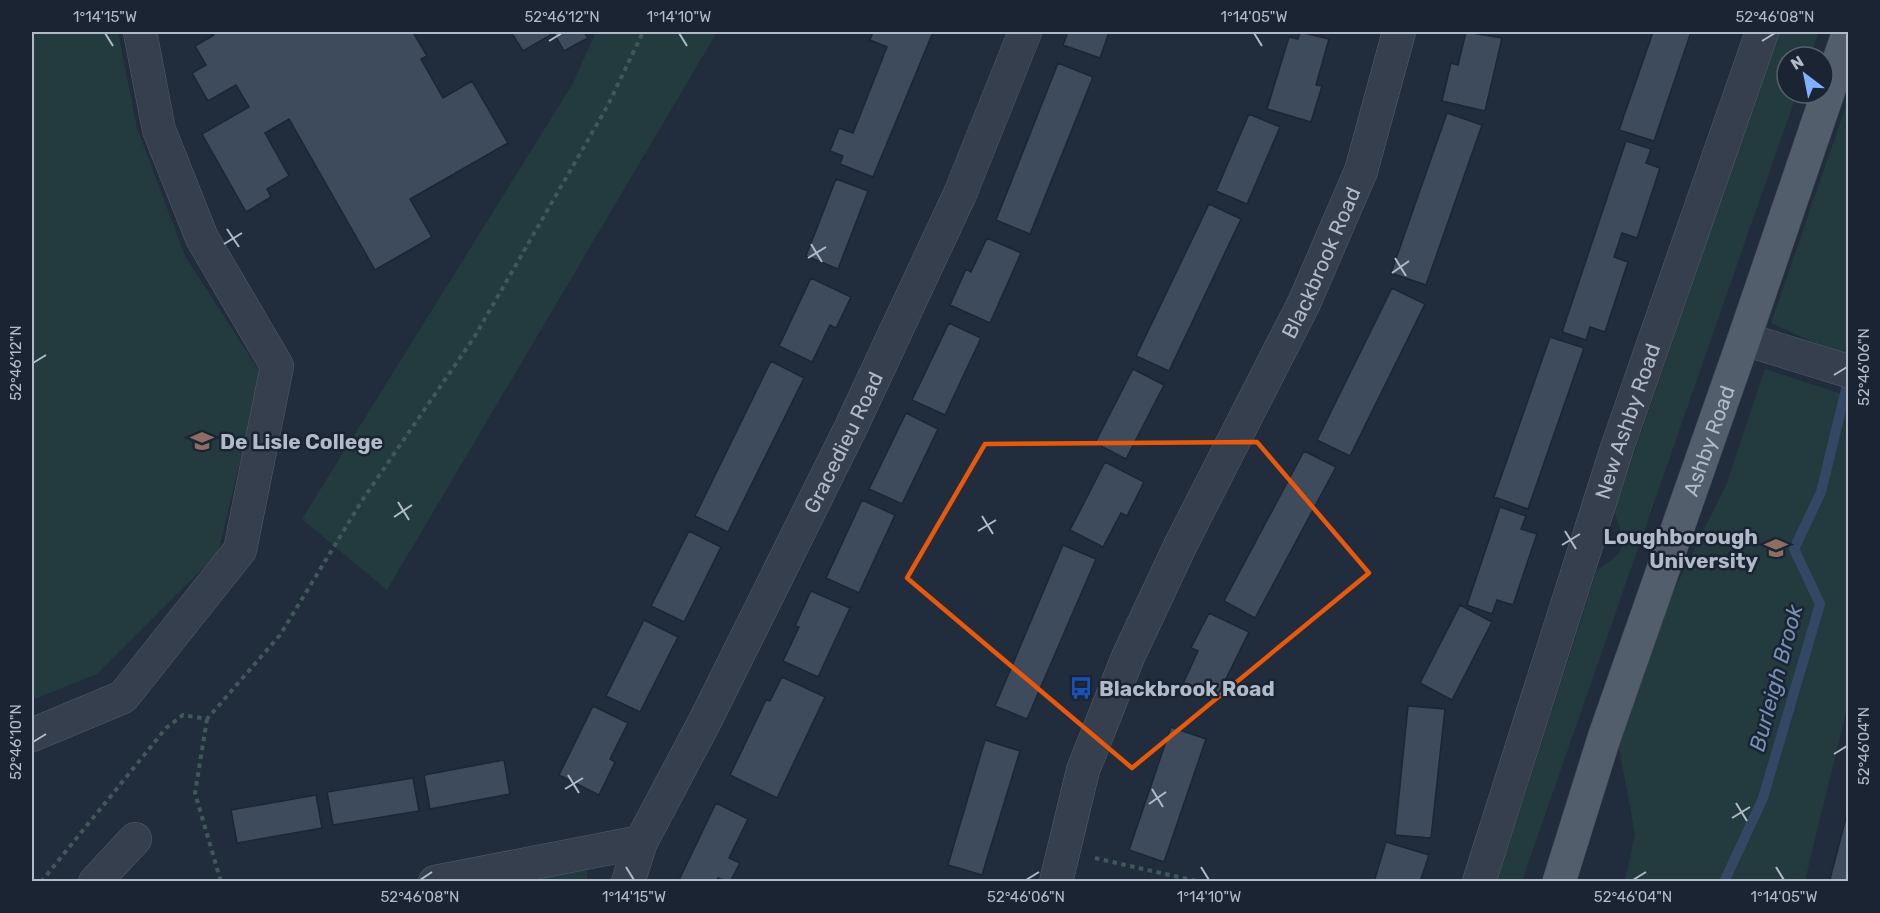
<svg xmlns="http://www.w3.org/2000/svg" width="1880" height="913" font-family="Rubik,sans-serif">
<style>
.green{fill:#233b3e}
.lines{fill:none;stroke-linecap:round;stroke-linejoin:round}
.stream{stroke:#344866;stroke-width:10}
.building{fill:#3d4b5d;stroke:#1c2634;stroke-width:1.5}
.minor-casing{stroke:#535d6b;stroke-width:34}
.major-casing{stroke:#3e4856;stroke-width:34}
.path{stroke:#41585b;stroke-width:4;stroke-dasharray:4.5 4.5;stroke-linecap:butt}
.minor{stroke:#353f4d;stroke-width:33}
.major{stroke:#535e6d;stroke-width:33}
.marked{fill:none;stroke:#e8590c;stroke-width:4.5;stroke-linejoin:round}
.ticks{fill:none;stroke:#b0bac9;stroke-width:2}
.labels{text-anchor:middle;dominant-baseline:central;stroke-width:5;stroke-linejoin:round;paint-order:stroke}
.street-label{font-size:21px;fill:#b0bac9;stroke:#1a2432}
.poi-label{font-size:21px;font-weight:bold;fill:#b0bac9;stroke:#1a2432;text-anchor:start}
.water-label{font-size:22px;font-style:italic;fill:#7690b3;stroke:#1a2432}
.neatline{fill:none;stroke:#b0bac9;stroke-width:2}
.ticks-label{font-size:15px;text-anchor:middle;fill:#b0bac9}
</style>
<rect width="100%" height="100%" fill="#212d3d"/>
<!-- green -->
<path class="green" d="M32,32H118L137,128L185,256L261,374L218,553L97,674L32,700Z
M596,32H717L387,590L302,519L572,85Z
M1778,32H1819L1810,57H1787V93H1797L1522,881L1497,882L1597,570C1628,551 1627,545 1614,512Z
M1848,100V358L1771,323Z
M1765,369L1848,396V704L1805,881H1625L1635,834L1618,743L1656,627L1727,483Z
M578,869L587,871V881L503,882Z"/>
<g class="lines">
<!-- stream -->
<path class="stream" d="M1724,882L1763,798L1820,604L1794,549L1821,492L1848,381"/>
</g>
<!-- building -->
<path class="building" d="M212,32H413L427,56L421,59L443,98L472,81L508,143L410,199L432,237L375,270L289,119L265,133L289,176L267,189L271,197L246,212L202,134L249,107L236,85L208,101L192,73L206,65L195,46L214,35Z
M511,32H584L588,38L564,51L554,33L523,51Z
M873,32H933L873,177L840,164L843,156L830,151L839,128L853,133L887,47L870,40Z
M1068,32H1109L1100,58L1063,45Z
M1300,32L1329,39L1316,85L1322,86L1311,122L1267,109L1289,37L1298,39Z
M1466,32L1502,38L1485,111L1442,101L1451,63L1458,65Z
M1653,32H1691L1654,141L1619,130Z
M1058,63L1093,77L1030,234L996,220Z
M1447,113L1482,125L1426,285L1391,273Z
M1249,114L1280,127L1247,204L1216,191Z
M1626,141L1651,149L1646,163L1660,168L1637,238L1622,233L1614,257L1628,262L1605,332L1590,327L1586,340L1562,332Z
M836,179L868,191L838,269L806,256Z
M1209,204L1241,219L1169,371L1136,356Z
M987,238L1021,253L990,323L950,305L966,269L971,272Z
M811,278L851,297L836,328L830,325L812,362L779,346Z
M1392,288L1425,304L1350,456L1317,440Z
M949,323L981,338L945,415L912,400Z
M1550,337L1584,348L1528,509L1494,497Z
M771,361L804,378L728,532L695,516Z
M1133,369L1164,385L1126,459L1095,443Z
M906,413L938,429L902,504L869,489Z
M1304,451L1336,467L1255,618L1224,601Z
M1105,462L1144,482L1127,516L1121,513L1103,547L1070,530Z
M862,500L895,515L859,593L826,578Z
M1500,507L1526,516L1521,529L1537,534L1513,605L1497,600L1492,614L1467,605Z
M689,531L721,547L684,622L651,606Z
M1063,545L1096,559L1027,719L995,706Z
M811,591L850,608L818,677L783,661L799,627L795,626Z
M1460,605L1492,622L1452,700L1420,683Z
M1209,613L1249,632L1215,701L1182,686L1198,651L1191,648Z
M644,620L678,637L640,712L606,696Z
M782,677L825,697L777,798L730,775L766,700L770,701Z
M593,706L628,723L610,759L615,762L599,795L559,775Z
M1408,706L1445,709L1431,838L1395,835Z
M1171,727L1206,739L1164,862L1129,850Z
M985,740L1020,751L982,875L948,865Z
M504,760L510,794L430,809L424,775Z
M413,778L419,811L333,825L327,792Z
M316,795L322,828L237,843L231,810Z
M716,803L748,819L729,858L740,863L730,882L718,878L716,882H683L679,880Z
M1848,810V882H1841L1830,879Z
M1386,842L1429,855L1420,882H1374Z"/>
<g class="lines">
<!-- minor casing -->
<g class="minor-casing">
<g id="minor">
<path d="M1744,339L1848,371"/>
<path d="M32,735L123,697L240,550L277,366L202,238L159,130L140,32"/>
<path d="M95,882L135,839"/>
<path d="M435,882L641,842"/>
<path id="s1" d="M628,882L641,842L706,719L852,425L960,194L1025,32"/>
<path id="s2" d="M1056,882L1083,770L1128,657L1181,544L1304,303L1361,171L1399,32"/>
<path id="s3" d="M1479,882L1617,448L1762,32"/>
</g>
</g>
<!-- major casing -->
<g class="major-casing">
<g id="major">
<path id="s4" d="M1559,882L1604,738L1744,339L1848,34"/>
</g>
</g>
<!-- path -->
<path class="path" d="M207,719L195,793L221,882
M1095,858L1200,882
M41,882L166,728L183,715L207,719L280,635L363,499L475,336L608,105L643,32"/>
<!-- minor -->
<use href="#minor" class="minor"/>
<!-- major -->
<use href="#major" class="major"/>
</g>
<!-- marked area -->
<path class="marked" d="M1257,442L1369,573L1132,768L907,578L985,444Z"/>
<!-- ticks -->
<path class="ticks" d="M105,33L113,46M679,33L687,46M1254,33L1262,46M549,41L562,33M1762,41L1775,33M227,229L239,247M224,244L242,233M811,244L822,262M808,258L826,247M1395,258L1406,276M1392,273L1409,261M33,363L46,355M1834,375L1847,367M398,502L409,520M982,516L993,534M394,517L412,505M978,531L996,520M1565,531L1576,549M1562,545L1580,534M33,742L46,734M1834,754L1847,746M568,775L579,793M565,789L583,778M1152,789L1163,807M1736,803L1747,821M1149,804L1166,792M1732,818L1750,807M626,867L634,880M1201,867L1209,880M1776,867L1784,880M420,880L432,872M1026,880L1039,872M1633,880L1646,872"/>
<!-- icons -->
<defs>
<g id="school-bare" transform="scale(1.8)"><path d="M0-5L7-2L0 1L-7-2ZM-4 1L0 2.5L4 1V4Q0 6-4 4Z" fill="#8d6e63" stroke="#1a2432" stroke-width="2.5" paint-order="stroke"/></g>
<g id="university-bare" transform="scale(1.8)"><path d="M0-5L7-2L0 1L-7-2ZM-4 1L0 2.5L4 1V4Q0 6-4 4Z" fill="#8d6e63" stroke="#1a2432" stroke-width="2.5" paint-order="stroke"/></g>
<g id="bus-bare" transform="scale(1.8)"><path d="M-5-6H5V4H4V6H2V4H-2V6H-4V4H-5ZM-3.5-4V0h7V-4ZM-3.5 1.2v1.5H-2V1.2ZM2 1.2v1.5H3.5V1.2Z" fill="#1a4fb4" stroke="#1a2432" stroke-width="2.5" paint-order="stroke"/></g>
</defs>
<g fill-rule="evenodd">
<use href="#school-bare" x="202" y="441"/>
<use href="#university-bare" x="1776" y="548"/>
<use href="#bus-bare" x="1081" y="688"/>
</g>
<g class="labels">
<!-- street labels -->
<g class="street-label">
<text stroke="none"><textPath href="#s2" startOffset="676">Blackbrook Road</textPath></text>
<text stroke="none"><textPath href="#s3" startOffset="484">New Ashby Road</textPath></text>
<text stroke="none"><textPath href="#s4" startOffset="466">Ashby Road</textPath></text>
<text stroke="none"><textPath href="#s1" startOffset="490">Gracedieu Road</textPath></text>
</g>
<!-- poi labels -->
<g class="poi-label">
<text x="220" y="441">De Lisle College</text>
<text x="1758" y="536" text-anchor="end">Loughborough<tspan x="1758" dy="24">University</tspan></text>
<text x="1099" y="688">Blackbrook Road</text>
</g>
<!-- water labels -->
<g class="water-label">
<text transform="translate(1776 678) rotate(-75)">Burleigh Brook</text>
</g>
</g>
<!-- border -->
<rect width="1880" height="913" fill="none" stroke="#1a2432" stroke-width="66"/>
<!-- north arrow -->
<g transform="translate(1805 75) rotate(328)"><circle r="28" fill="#1a2432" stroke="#56606e" stroke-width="1.5"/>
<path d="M0-4.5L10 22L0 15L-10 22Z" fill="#7fb1ff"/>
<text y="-9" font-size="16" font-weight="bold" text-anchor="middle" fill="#b0bac9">N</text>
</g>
<rect x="33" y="33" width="1814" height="847" class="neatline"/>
<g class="ticks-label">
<text x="105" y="22">1°14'15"W</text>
<text x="562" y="22">52°46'12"N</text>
<text x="679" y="22">1°14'10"W</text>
<text x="1254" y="22">1°14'05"W</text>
<text x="1775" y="22">52°46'08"N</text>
<text transform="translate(16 363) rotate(-90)" y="5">52°46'12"N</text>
<text transform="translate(1864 367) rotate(-90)" y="5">52°46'06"N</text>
<text transform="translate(16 742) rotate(-90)" y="5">52°46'10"N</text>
<text transform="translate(1864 746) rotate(-90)" y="5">52°46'04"N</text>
<text x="420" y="902">52°46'08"N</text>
<text x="634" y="902">1°14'15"W</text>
<text x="1026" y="902">52°46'06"N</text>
<text x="1209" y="902">1°14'10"W</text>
<text x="1633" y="902">52°46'04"N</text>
<text x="1784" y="902">1°14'05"W</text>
</g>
</svg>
